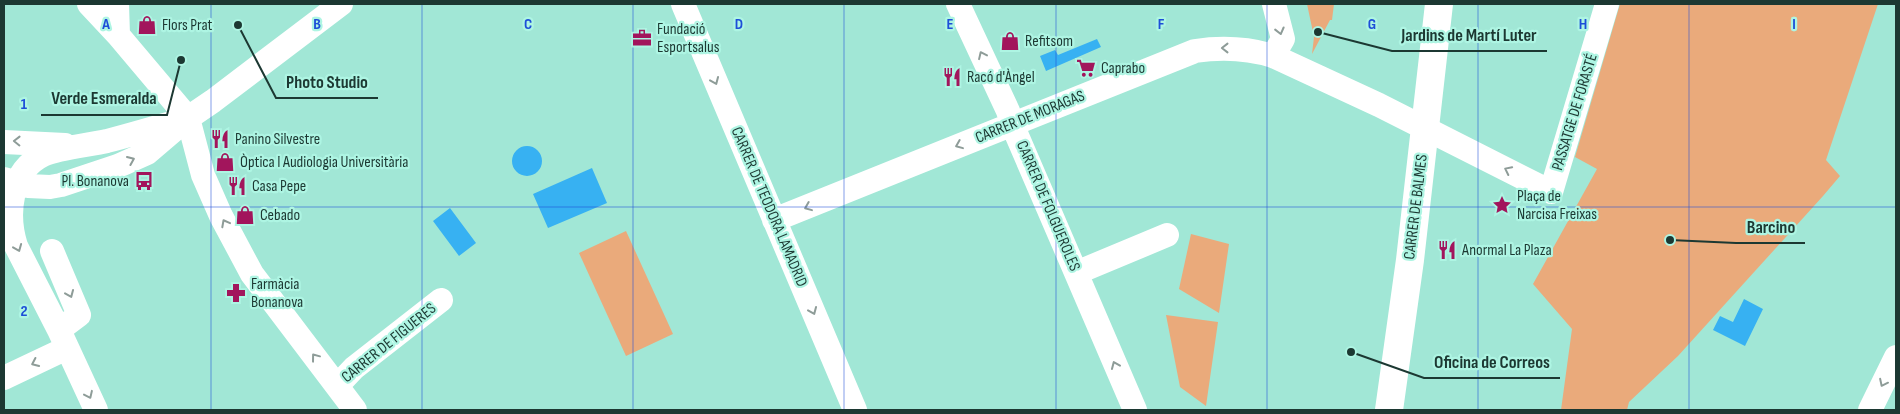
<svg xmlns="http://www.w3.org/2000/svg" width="1900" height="414" font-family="'Sofia Sans Condensed',sans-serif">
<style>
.green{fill:#eaaa7b}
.water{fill:#37b1f2}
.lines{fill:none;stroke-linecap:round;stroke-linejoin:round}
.minor{stroke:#fff;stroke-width:24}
.major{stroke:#fff;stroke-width:28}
.oneway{stroke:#8e9c98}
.grid{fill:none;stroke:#1d4ed8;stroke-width:1;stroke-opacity:0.55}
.labels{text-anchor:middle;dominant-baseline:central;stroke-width:4.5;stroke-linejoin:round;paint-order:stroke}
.poi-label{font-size:16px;fill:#1c3832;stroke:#aef5e3;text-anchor:start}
.street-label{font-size:16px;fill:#1c3832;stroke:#aef5e3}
.grid-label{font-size:16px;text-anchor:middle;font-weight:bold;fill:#1d4ed8;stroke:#aef5e3;stroke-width:4.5;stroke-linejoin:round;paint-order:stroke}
.leader{fill:none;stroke:#1c3832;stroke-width:2}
.callout-dot{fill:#1c3832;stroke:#aef5e3;stroke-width:2}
.callout-label{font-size:18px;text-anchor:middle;font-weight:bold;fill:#1c3832;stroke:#aef5e3;stroke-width:4.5;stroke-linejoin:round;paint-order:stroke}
</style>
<rect width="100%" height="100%" fill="#a1e7d6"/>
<!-- green -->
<path class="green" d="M1307,4H1334L1332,20H1330L1312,54L1314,37Z
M1620,4H1878L1826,160L1840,176L1823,196L1678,356L1629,402L1627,410H1561L1572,329L1533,284L1597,169L1575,157Z
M626,231L673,334L626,356L579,253Z
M1191,234L1229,244L1219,313L1179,289Z
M1166,315L1218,322L1206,406L1180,387Z"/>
<!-- water -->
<path class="water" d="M1097,39L1101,47L1046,71L1040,56L1055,50L1058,55Z
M512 161a15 15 0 1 1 30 0a15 15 0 1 1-30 0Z
M592,168L607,203L548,228L533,194Z
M450,208L476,243L459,256L433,221Z
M1744,299L1763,309L1745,346L1713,330L1720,316L1733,322Z"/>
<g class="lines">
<!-- minor -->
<path class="minor" d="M89,4L118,35L188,118L203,175L221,216L252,274L355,410
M117,4L118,35
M683,4L855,410
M958,4L1008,111L1012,124L1135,410
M1273,56L1283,39L1274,4
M4,142L65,145
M4,179L28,186L50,187L61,185L118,166L147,153L188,118L213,101L341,4
M774,220L1195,51C1222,47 1247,48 1273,56L1379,105L1551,192L1607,4
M52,251L79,315L59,330
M1076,273L1167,235
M4,378L67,348
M337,386L354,368L441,300
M96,410L59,330L16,246C6,214 10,171 43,155C58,148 90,145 107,141C134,134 161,126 188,118
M1870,410L1896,357"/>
<!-- major -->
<path class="major" d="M1389,410L1410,260L1439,4"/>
</g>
<!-- one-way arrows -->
<defs><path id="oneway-chevron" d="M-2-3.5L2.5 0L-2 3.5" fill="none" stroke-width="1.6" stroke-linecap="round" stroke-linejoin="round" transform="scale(1.25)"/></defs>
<g class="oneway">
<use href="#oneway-chevron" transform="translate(1280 31) rotate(76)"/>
<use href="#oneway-chevron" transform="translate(1225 48) rotate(180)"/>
<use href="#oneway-chevron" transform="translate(982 55) rotate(-115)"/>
<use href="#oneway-chevron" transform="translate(715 81) rotate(67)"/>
<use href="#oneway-chevron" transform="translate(17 141) rotate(-179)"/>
<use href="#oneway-chevron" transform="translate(959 145) rotate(158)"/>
<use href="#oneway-chevron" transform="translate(131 160) rotate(-23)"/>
<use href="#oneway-chevron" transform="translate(1508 170) rotate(-154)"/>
<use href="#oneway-chevron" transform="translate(808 207) rotate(158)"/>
<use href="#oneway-chevron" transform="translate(225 223) rotate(-118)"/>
<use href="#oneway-chevron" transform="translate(18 248) rotate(68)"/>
<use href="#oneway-chevron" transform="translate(70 294) rotate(67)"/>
<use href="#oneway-chevron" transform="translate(813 311) rotate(67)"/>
<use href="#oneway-chevron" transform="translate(315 357) rotate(-127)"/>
<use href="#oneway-chevron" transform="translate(35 363) rotate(155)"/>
<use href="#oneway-chevron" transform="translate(1115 365) rotate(-113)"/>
<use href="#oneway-chevron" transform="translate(1883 383) rotate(116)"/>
<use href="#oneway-chevron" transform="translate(89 395) rotate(65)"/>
</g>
<!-- grid -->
<path class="grid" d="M211,4V410M422,4V410M633,4V410M844,4V410M1056,4V410M1267,4V410M1478,4V410M1689,4V410M4,207H1896"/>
<!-- icons -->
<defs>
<g id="shop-bare" transform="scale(1.5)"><path d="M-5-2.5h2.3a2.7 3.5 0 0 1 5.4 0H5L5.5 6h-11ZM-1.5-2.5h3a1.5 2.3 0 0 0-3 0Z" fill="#a2155c" stroke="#aef5e3" stroke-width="2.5" paint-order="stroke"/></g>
<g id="office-bare" transform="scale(1.5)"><path d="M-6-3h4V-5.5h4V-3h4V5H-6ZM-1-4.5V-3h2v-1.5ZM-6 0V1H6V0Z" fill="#a2155c" stroke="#aef5e3" stroke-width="2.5" paint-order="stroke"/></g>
<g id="supermarket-bare" transform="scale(1.5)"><path d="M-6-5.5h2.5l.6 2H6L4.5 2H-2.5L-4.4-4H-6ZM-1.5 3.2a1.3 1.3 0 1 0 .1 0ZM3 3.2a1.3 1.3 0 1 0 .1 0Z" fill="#a2155c" stroke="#aef5e3" stroke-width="2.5" paint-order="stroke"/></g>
<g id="restaurant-bare" transform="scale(1.5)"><path d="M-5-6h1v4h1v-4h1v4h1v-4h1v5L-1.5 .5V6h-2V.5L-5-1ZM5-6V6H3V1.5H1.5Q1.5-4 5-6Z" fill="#a2155c" stroke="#aef5e3" stroke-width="2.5" paint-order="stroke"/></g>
<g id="bus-bare" transform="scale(1.5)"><path d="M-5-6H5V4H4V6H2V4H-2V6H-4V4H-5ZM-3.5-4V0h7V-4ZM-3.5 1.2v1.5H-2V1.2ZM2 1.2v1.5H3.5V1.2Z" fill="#a2155c" stroke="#aef5e3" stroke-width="2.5" paint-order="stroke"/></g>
<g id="sight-bare" transform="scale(1.5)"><path d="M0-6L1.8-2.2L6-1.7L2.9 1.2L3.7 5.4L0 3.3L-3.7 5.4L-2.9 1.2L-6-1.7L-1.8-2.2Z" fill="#a2155c" stroke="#aef5e3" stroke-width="2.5" paint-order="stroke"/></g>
<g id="pharmacy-bare" transform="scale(1.5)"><path d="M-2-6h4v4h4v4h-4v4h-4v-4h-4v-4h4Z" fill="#a2155c" stroke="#aef5e3" stroke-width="2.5" paint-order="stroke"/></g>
</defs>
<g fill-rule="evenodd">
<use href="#shop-bare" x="147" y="25"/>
<use href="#office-bare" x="642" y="38"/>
<use href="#shop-bare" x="1010" y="41"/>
<use href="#supermarket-bare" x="1086" y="68"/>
<use href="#restaurant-bare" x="952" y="77"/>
<use href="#restaurant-bare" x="220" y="139"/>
<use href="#shop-bare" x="225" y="162"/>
<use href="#bus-bare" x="144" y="181"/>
<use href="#restaurant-bare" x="237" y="186"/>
<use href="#sight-bare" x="1502" y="205"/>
<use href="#shop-bare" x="245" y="215"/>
<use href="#restaurant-bare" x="1447" y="250"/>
<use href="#pharmacy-bare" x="236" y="293"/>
</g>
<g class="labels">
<!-- poi labels -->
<g class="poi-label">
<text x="162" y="25">Flors Prat</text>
<text x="657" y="29">Fundació<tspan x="657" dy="18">Esportsalus</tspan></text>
<text x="1025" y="41">Refitsom</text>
<text x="1101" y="68">Caprabo</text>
<text x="967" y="77">Racó d'Àngel</text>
<text x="235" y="139">Panino Silvestre</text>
<text x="240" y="162">Òptica I Audiologia Universitària</text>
<text x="129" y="181" text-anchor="end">Pl. Bonanova</text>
<text x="252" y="186">Casa Pepe</text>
<text x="1517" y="196">Plaça de<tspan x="1517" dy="18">Narcisa Freixas</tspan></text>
<text x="260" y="215">Cebado</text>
<text x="1462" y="250">Anormal La Plaza</text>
<text x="251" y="284">Farmàcia<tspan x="251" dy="18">Bonanova</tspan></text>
</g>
<!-- street labels -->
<g class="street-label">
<text transform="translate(1575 112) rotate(-73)">PASSATGE DE FORASTÉ</text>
<text transform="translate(1030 117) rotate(-22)">CARRER DE MORAGAS</text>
<text transform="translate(1048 206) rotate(67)">CARRER DE FOLGUEROLES</text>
<text transform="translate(769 207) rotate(67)">CARRER DE TEODORA LAMADRID</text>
<text transform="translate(1416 207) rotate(-83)">CARRER DE BALMES</text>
<text transform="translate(389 343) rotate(-39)">CARRER DE FIGUERES</text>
</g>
</g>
<g class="grid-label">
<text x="106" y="29">A</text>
<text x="317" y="29">B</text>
<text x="528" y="29">C</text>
<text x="739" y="29">D</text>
<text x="950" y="29">E</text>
<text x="1161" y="29">F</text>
<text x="1372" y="29">G</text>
<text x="1583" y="29">H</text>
<text x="1794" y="29">I</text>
<text x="24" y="109">1</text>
<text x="24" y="316">2</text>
</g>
<!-- callouts -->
<path class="leader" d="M1318 32L1392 51H1547M238 25L276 98H378M181 60L167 115H41M1670 240L1736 243H1805M1351 352L1424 378H1560"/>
<g class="callout-dot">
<circle cx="1318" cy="32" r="5"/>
<circle cx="238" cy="25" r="5"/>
<circle cx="181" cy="60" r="5"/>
<circle cx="1670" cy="240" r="5"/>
<circle cx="1351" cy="352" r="5"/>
</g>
<g class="callout-label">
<text x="1469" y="41">Jardins de Martí Luter</text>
<text x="327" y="88">Photo Studio</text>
<text x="104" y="104">Verde Esmeralda</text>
<text x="1771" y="233">Barcino</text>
<text x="1492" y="368">Oficina de Correos</text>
</g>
<!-- border -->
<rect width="1900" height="414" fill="none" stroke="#1c3832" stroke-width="10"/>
</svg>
